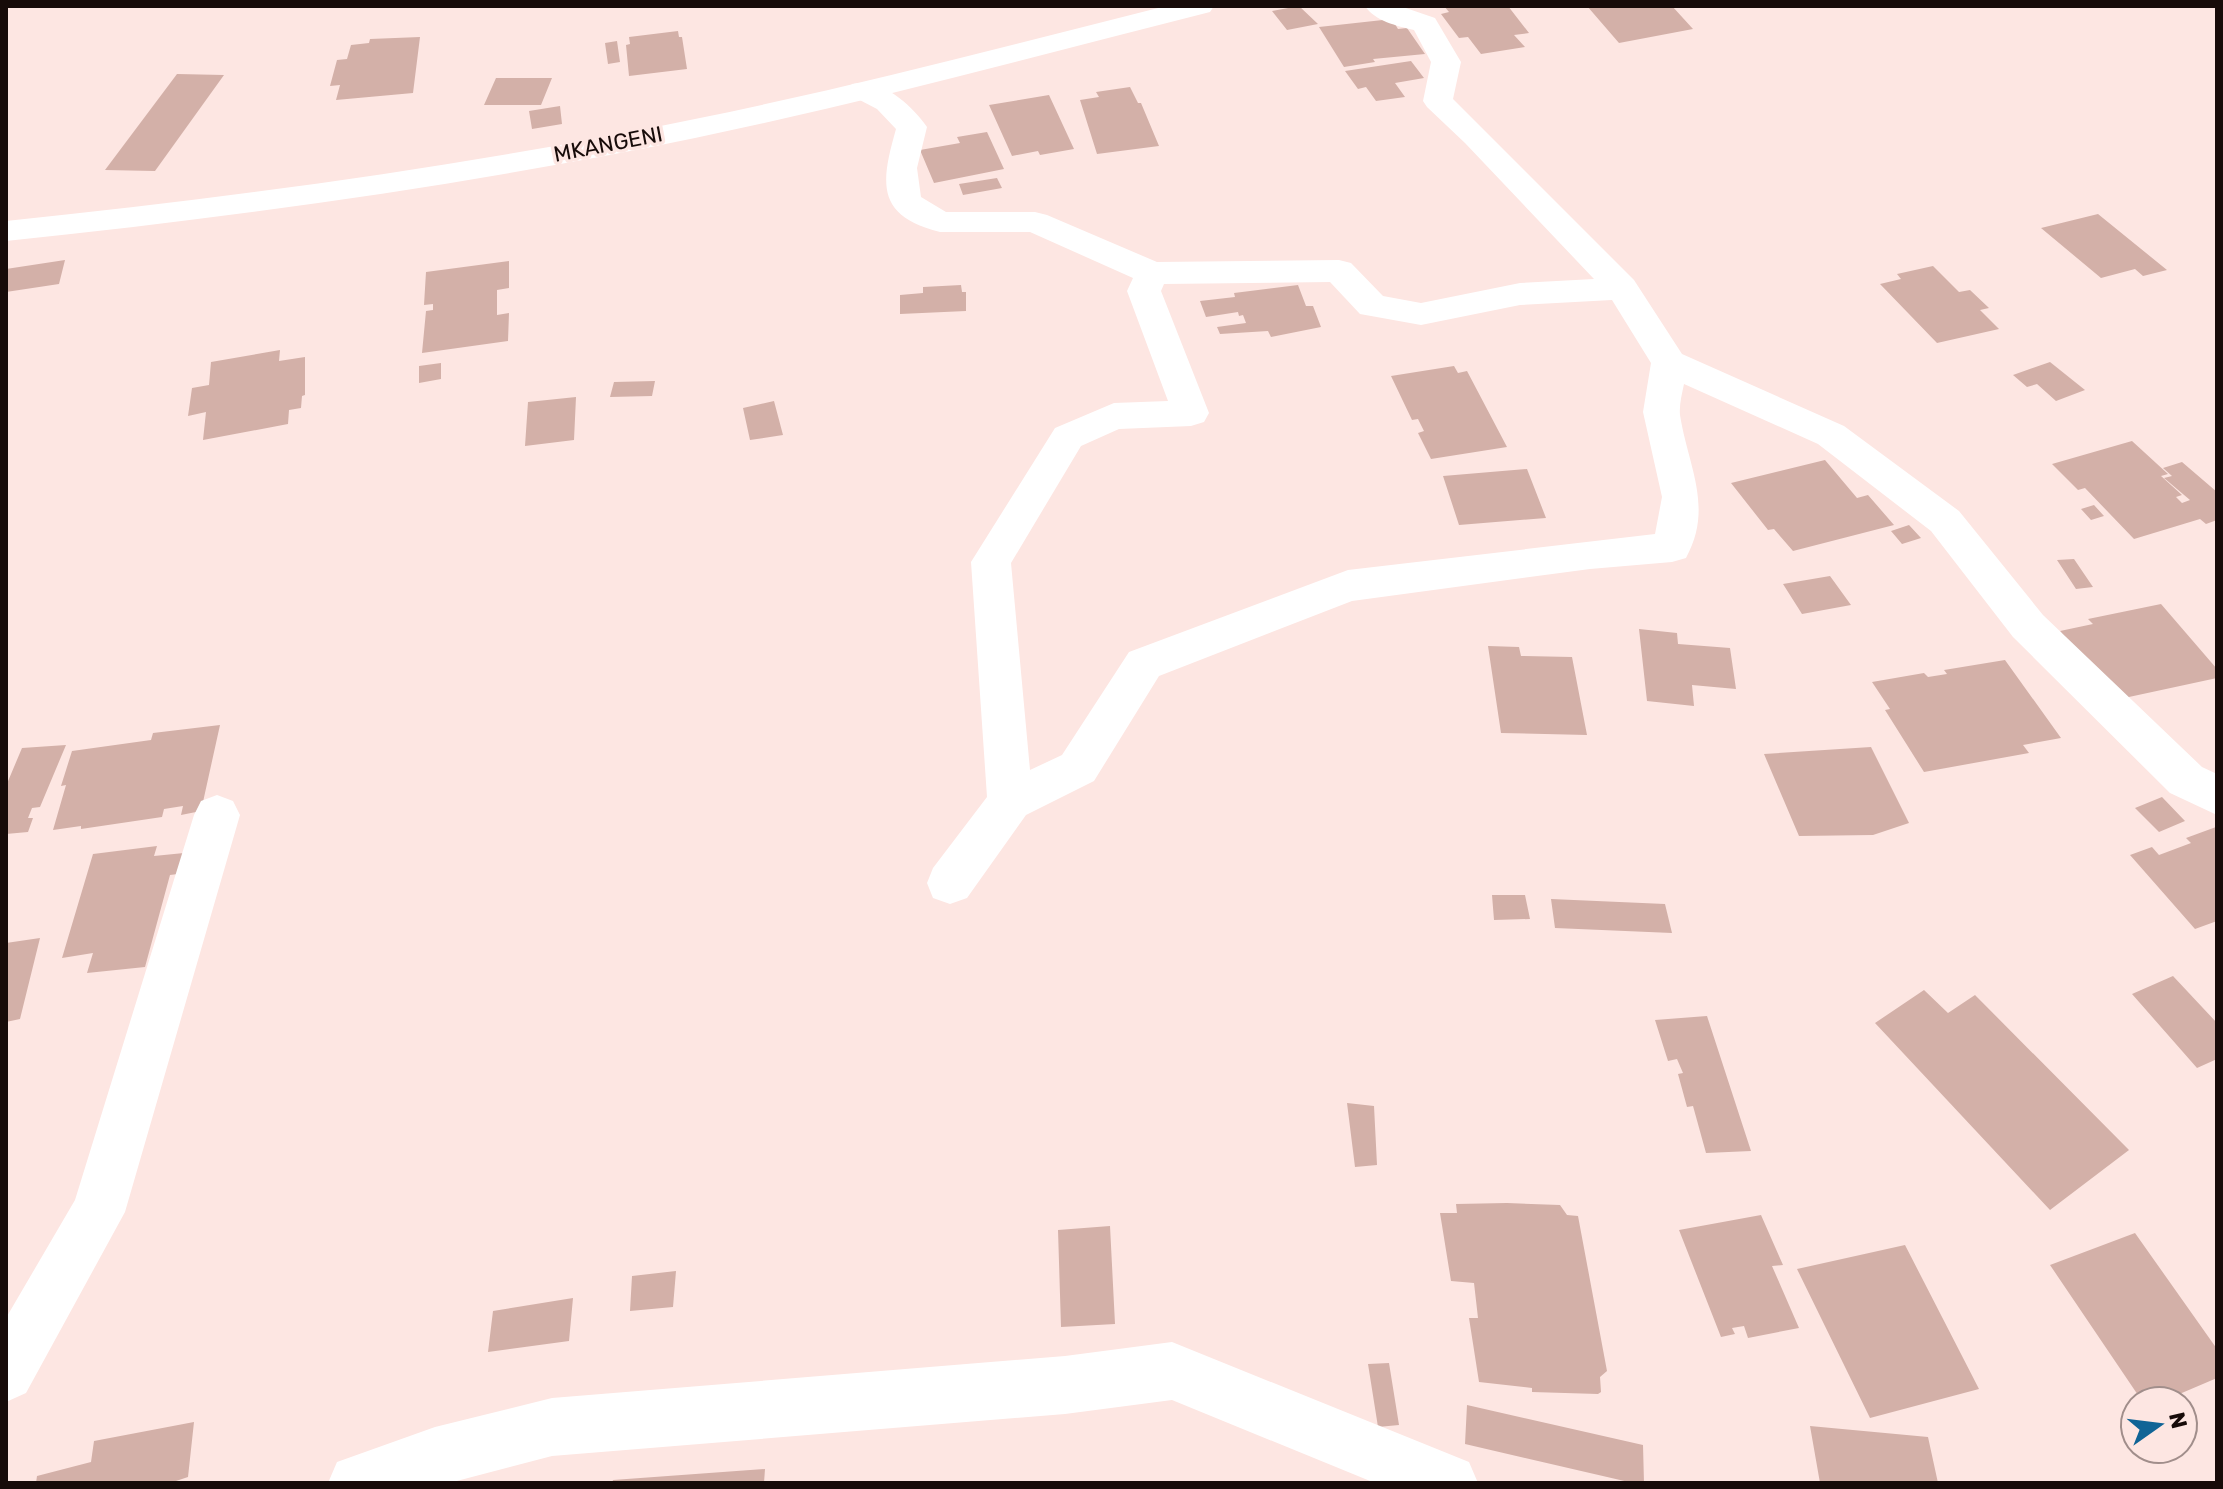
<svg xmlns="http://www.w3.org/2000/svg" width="2223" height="1489" font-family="Rubik,sans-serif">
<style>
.building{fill:#d3b0a8}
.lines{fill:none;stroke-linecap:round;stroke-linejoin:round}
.street{fill:#fff;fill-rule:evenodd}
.secondary{fill:#fff;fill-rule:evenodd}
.labels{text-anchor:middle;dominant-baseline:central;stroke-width:7;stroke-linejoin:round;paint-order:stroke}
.far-street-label{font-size:22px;fill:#170b09;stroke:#fde6e2}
</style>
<rect width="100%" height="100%" fill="#fde6e2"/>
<!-- building -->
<path class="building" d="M1299,6L1318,24L1287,30L1272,11Z
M1444,6H1508L1529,33L1514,35L1525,47L1481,54L1468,37L1459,38L1441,14L1449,12Z
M1587,6H1672L1693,29L1619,43Z
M1392,19L1398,29L1407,28L1425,54L1373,59L1375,62L1344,67L1319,27Z
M678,31L679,37H682L687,69L629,76L626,45L630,44L629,37Z
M420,37L413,93L336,100L340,85L330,86L337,60L347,59L351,45L369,43L370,39Z
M617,41L620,62L608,64L605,43Z
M1411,61L1424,78L1395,83L1405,97L1376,101L1366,87L1358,89L1345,71Z
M177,74L224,75L155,171L105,170Z
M496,78H552L541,105H484Z
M1130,87L1138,103H1141L1159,146L1097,154L1080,100L1099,97L1096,92Z
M1049,95L1074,149L1040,155L1038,151L1012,156L989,105Z
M560,106L562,124L532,129L529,111Z
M987,132L1004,169L934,183L920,150L960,143L957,137Z
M997,178L1002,188L963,195L959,184Z
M2098,214L2167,270L2143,276L2135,269L2101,278L2041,228Z
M65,260L59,284L6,292V269Z
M509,261V288L497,290V315L509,313L508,341L422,353L426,311L433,310V304L424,305L426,272Z
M1933,266L1959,292L1970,290L1989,308L1980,310L1999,329L1937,343L1880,284L1901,279L1897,274Z
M961,285L962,292H966V311L900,314V295L923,293V287Z
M1298,285L1306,306H1313L1321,327L1271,337L1268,331L1220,334L1217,327L1246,323L1243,315L1239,316L1238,312L1206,317L1200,301L1235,297L1234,293Z
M280,350L279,361L305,357V395L302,396L301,408L289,410L288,424L203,440L206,412L188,416L192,388L209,385L211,362Z
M2050,362L2085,390L2056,401L2037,384L2027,387L2013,375Z
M441,363V379L419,383V366Z
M1454,366L1458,373L1467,371L1507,447L1431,459L1418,433L1424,431L1418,419L1412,420L1391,376Z
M655,381L652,396L610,397L614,382Z
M576,397L574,440L525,446L528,402Z
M774,401L783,435L750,440L743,408Z
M2132,441L2168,474L2161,476L2182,495L2176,497L2182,503L2190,500L2164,478L2172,476L2163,468L2182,462L2217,492V520L2206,524L2200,519L2134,539L2085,488L2078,490L2052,464Z
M1825,460L1857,498L1868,495L1894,525L1793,551L1774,529L1768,530L1731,483Z
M1527,469L1546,518L1459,525L1443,476Z
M2094,505L2104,516L2091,520L2081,509Z
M1909,525L1921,538L1902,544L1891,531Z
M2074,559L2093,587L2076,589L2057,560Z
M1830,576L1851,605L1802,614L1783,584Z
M2161,604L2217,669V678L2115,700L2060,631L2093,624L2088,619Z
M1639,629L1677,633L1678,644L1730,648L1736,689L1692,685L1694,706L1647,701Z
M1488,646L1519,647L1521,656L1572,657L1587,735L1501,733Z
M2005,660L2061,738L2023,745L2029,753L1924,772L1885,710L1890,709L1872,682L1924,673L1928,677L1947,674L1944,670Z
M220,725L201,811L181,815L183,806L164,809L162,817L81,829V826L53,830L66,785L61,786L72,751L151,740L153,733Z
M66,745L40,807L32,808L28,818H33L28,832L6,834V786L22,748Z
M1871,747L1909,823L1873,835L1799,836L1764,754Z
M2162,797L2185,821L2159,832L2135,808Z
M2216,827L2217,921L2195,929L2130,855L2152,847L2159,855L2191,843L2186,838Z
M157,846L154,856L184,853L178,874L170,875L145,967L87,973L93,953L62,958L93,854Z
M1492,895H1525L1530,919L1494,920Z
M1551,899L1665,904L1672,933L1555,928Z
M40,938L20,1019L6,1022V943Z
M2173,976L2217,1023V1059L2197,1068L2132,994Z
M1924,990L1948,1013L1975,995L2129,1150L2050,1210L1875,1023Z
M1707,1016L1751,1151L1706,1153L1693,1106L1687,1107L1678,1074L1683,1073L1677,1059L1668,1061L1655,1020Z
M1347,1103L1374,1106L1377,1165L1355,1167Z
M1507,1203L1560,1205L1567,1215L1578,1216L1607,1371L1600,1377L1601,1392L1598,1394L1532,1392V1388L1479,1382L1469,1318H1478L1474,1283L1451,1281L1440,1213H1457L1456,1204Z
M1761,1215L1783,1265L1772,1266L1799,1328L1748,1338L1744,1326L1732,1328L1735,1334L1721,1337L1679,1230Z
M1110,1226L1115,1324L1061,1327L1058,1230Z
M2135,1233L2217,1349V1378L2163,1401H2142L2050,1265Z
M1905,1245L1979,1389L1870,1418L1797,1269Z
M676,1271L673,1307L630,1311L632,1276Z
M573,1298L569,1341L488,1352L493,1311Z
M1389,1363L1399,1425L1378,1427L1368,1364Z
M1467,1405L1643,1445L1644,1483H1633L1465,1444Z
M194,1422L188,1477L170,1483H36L37,1476L91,1462L94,1441Z
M1810,1426L1928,1437L1938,1483H1820Z
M765,1469L764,1483H612L613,1480Z"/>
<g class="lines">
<!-- street -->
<path class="street" d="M1365,6H1400L1435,18L1461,62L1453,99L1634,280L1682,354L1844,426L1959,511L2043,615L2202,767L2217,774V815L2170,793L2013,637L1931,531L1818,444L1684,384C1682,394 1679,405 1680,415C1688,466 1714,507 1686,558L1672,562L1590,569L1352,601L1159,676L1094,781L1026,815L967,898L950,904L933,898L927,883L933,868L987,797L971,562L1055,428L1114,403L1168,401L1127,291L1133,278L1030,232H940C875,216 881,182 896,129L877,109L852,96L848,90L852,84C881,77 912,105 927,127L917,168L921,197L946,212H1035L1047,215L1157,262L1339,260L1351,263L1383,296L1421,303L1520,283L1594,279L1465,143L1427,107L1423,101L1431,62L1414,30C1397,26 1375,21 1365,6ZM1330,282L1360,314L1421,325L1520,305L1612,300L1651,363L1643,412L1662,497L1655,534L1348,570L1129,652L1062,755L1030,770L1011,563L1081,446L1119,429L1191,426L1204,422L1209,413L1161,291L1164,284Z
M217,795L233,801L240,815L125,1212L26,1393L6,1402V1318L75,1200L194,815L201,801Z
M1172,1342L1469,1462L1478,1483H1375L1172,1400L1065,1414L552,1456L449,1483H328L337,1462L435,1427L552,1398L1065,1356Z"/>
<!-- secondary -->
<path class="secondary" d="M1166,6H1214L1210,12C1039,55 868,102 695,138C467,185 237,217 6,241V221C237,197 467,166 695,119C853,87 1010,45 1166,6Z"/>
</g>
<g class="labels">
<!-- far-street labels -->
<g class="far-street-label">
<text transform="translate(608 144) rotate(-11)">MKANGENI</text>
</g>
</g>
<!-- border -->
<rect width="2223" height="1489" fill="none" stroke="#170b09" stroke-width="16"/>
<!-- north arrow -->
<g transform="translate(2159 1425) rotate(76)"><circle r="38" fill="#fde6e2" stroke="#a18e8b" stroke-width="2"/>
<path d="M0-6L14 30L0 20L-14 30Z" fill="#106496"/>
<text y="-12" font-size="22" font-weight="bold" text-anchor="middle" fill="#170b09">N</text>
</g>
</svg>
